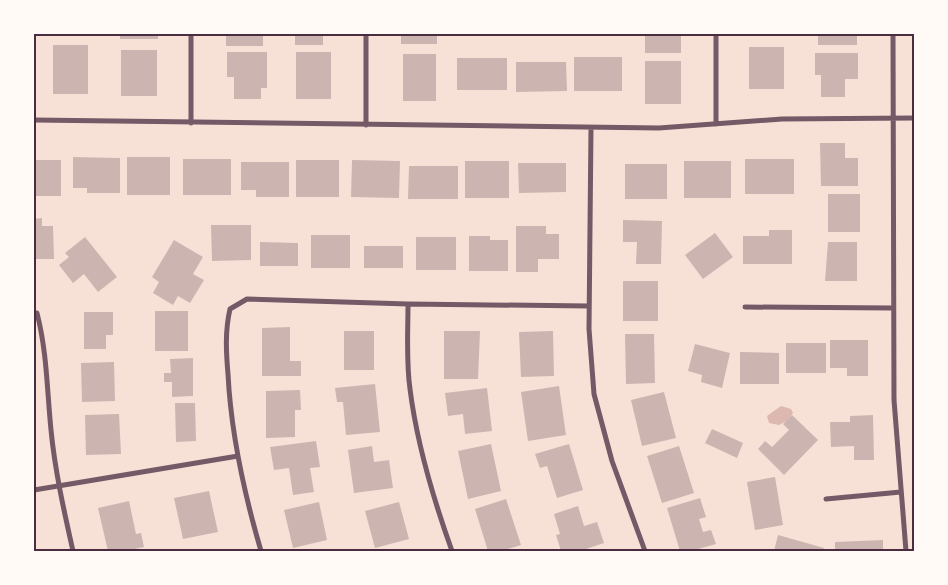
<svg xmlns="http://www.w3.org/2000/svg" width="948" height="585" font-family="'Roboto Condensed',sans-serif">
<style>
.water{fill:#dcb8b0}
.building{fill:#ccb4b1}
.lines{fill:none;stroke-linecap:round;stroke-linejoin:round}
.minor{stroke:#755966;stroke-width:5}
.neatline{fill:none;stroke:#4a2c40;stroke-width:2}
</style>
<rect width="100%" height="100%" fill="#f7e1d7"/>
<!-- water -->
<path class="water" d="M781,406L791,409L793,413L788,420L779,425L769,423L767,416Z"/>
<!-- building -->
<path class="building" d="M120,34H158V39H120Z
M226,34H263V46H226Z
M295,34H323V45H295Z
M401,34H437V44H401Z
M645,34H681V53H645Z
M750,34H785V36H750Z
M818,34H857V45H818Z
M53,45H88V94H53Z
M749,47H784V89H749Z
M121,50H157V96H121Z
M227,52H267V88H261V99H234V77H227Z
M296,52H331V99H296Z
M815,53H858V79H845V97H821V75H815Z
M403,54H436V101H403Z
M574,57H622V91H574Z
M457,58H507V90H457Z
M645,61H681V104H645Z
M516,62H566L567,91L516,92Z
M820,143H845V158H858V186H821Z
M73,157L120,158V193H87V188H73Z
M127,157H170V195H127Z
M183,159H231V195H183Z
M745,159H794V194H745Z
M34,160H61V196H34Z
M296,160H339V197H296Z
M352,160L400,161L399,198L351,197Z
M465,161H509V198H465Z
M684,161H731V198H684Z
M241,162H289V197H256V190H241Z
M518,163H566V192L519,193Z
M625,164H667V199H625Z
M409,166H458V199H408Z
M828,194H860V232H828Z
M42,218V226H53L54,259H34V219Z
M623,220L662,221L661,264H636L637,242H623Z
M211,225H251V260L212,261Z
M516,226H546V234H559V259H538V272H516Z
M769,230H792V264H743V236H769Z
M715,233L733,257L703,279L685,255Z
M311,235H350V268H311Z
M469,236H490V240H508V271H469Z
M85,237L117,277L98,292L84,274L73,283L59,265L69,257L65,253Z
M416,237H456V270H416Z
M174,240L203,257L193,274L204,280L190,303L178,296L173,305L153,293L159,282L152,277Z
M260,242L298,243V266H260Z
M828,242H857V281H825Z
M364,246H403V268H364Z
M623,281H658V321H623Z
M155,311H188V351H155Z
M84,312H113V335H106V349H84Z
M290,327V361H301V376H262V328Z
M344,331H374V370H344Z
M444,331H480L478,379H444Z
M553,331L554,376L521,377L519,332Z
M625,334H654L655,383L626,384Z
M830,340H868V376H847V368H830Z
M786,343H826V373H786Z
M695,344L730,353L722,388L701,382L702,375L688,371Z
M740,352L779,353V384H740Z
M193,358V396L172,397V382H164V373H171L170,359Z
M114,362L115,401L82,402L81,363Z
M375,384L380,432L346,435L343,402H337L335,388Z
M559,386L566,435L528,441L521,392Z
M487,388L492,431L465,434L463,414L448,416L445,393Z
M300,390L301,410H295V437L266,438V391Z
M664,392L676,438L642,446L631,400Z
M175,403H195L196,441L176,442Z
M119,414L121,454L86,455L85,415Z
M792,415L818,440L784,475L758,449L765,441L772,447L789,430L783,424Z
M873,415L874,460H854V446L831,447L830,422H850V416Z
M712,429L743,443L737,458L705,443Z
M316,441L320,467L310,468L314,492L293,495L289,468L274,470L270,447Z
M491,444L501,491L468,499L458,451Z
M569,444L583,490L557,498L547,466L540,468L535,454Z
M372,446L374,462L389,460L393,488L354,493L348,450Z
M679,446L694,493L662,503L647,456Z
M775,477L783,525L755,530L747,482Z
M209,491L218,532L183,539L174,498Z
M700,498L706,517L699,519L703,532L711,530L716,544L691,551H680L667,508Z
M506,499L521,545L501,551H488L475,509Z
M129,501L136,534L141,533L144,547L125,551H108L98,508Z
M319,502L327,540L293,548L284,510Z
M399,502L409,539L375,548L365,511Z
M578,506L584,526L597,522L604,543L580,551H561L556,535L560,534L554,514Z
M778,535L824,548L823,551H774Z
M883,540V551H835V542Z"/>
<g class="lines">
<!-- minor -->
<path class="minor" d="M191,34V123
M893,34L894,400L906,551
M34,120L659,128L782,119L914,118
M716,124V34
M366,125V34
M591,128L589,329L594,394L612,461L645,551
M408,304C408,332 406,361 410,389C417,445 433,498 452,551
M745,307L892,308
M37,313C47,352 47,390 51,430C55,471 64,511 73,551
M34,490L238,456
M826,499L901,492
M261,551C244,493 231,434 228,374C226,351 225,331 230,309L247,299L408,304L589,306"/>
</g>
<!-- border -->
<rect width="948" height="585" fill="none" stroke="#fffaf5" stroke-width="70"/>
<rect x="35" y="35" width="878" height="515" class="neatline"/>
</svg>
